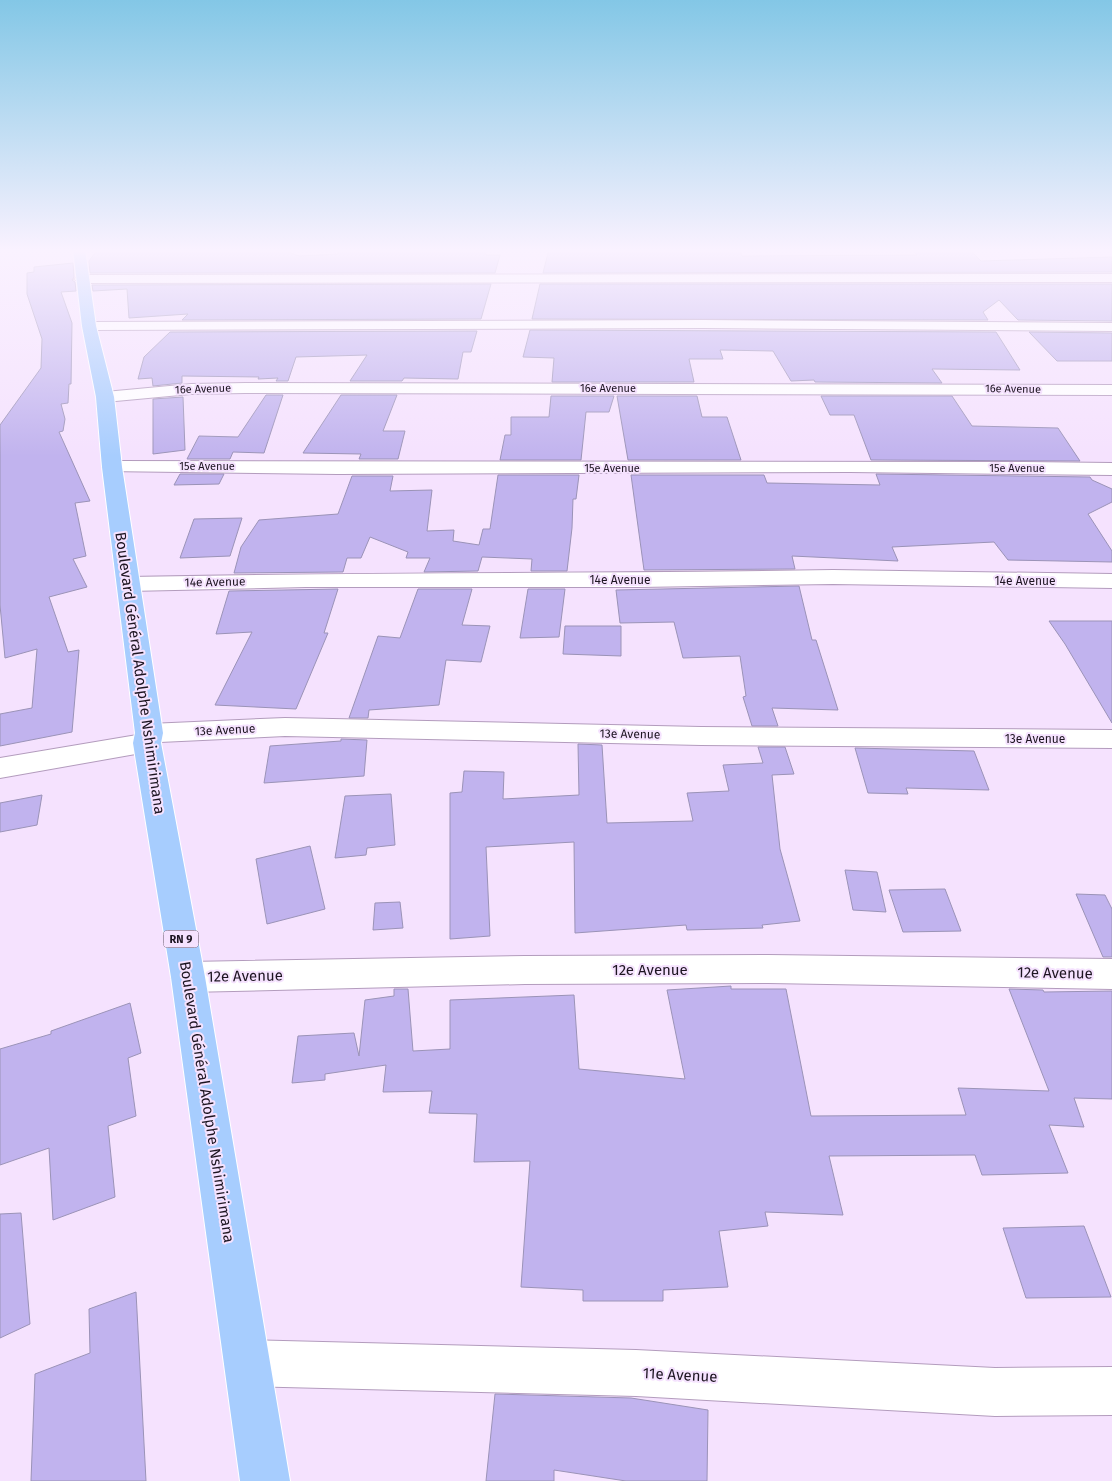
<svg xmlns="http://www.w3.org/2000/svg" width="1112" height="1481" font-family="'Fira Sans',sans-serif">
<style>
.building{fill:#c1b3ee;stroke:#9b93b7}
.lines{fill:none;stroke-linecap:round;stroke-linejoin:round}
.minor-casing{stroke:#b39cbd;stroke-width:2}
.major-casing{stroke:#fff;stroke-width:2}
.minor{fill:#fff;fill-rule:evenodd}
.major{fill:#a7cdfe;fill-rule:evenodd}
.labels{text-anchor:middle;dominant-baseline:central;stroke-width:4;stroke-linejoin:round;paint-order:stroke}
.far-street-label{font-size:11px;fill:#1d1521;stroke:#f5e2fe}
.shield{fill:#f5e2fe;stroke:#5e5263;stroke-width:1}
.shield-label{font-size:11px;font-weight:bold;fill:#1d1521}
.street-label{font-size:12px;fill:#1d1521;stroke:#f5e2fe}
.near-street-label{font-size:15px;fill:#1d1521;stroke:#f5e2fe}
</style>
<rect width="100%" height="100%" fill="#f5e2fe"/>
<!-- building -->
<path class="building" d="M98,249H281L299,256L338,254L339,249H484L486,255H500L495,273H90L89,261Z
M549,249H739L742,256L917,255L912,250H970L981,261L1112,257V272L543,273Z
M73,263L74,277L72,280L75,282L76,291L61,292L72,323L71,384H69L68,403L61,404L65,419L63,431L59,432L90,501L75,503L86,556L73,559L87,587L49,597L68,652L79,650L72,732L0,746V714L32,708L37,649L5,658L0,605V425L41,368L42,339L27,294V273L34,272V267Z
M491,284L481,319L182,320L188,314L129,318L127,289L93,291L92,285Z
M540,284H1112V321L1018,320L999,300L983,312L988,320L532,319Z
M530,330L996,332L1020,370L932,369L942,383L815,382L814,380L791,381L773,351L720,350L723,359H689L694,382H552L554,358L523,357Z
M477,331L471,352H463L458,379L404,378L402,381H350L367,355L296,357L288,381H276L278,378L258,379L259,377L182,376V383L153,386L152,378L138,379L144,357L170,332Z
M1029,332L1112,333V361H1057Z
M266,395H283L264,453L233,452L230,459H187L199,436L238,437Z
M341,395H397L383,431H405L398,459H359L361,454L303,453Z
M551,396H614L609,412H586L581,460H500L505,435H511V417H549Z
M617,396H697L702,417H727L741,460H628Z
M821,396H952L972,426L1058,428L1080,461L871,460L854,415H830Z
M183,397L185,450L153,454V399Z
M180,474H224L219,484L174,485Z
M876,474L1090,477L1092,480L1112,489V502L1088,514L1112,551V562L1008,560L994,542L892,547L898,561L792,556L795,569L644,570L631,475H764L767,483L880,485Z
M498,475H579L576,499H573L572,528L567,571H531L532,559L482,557L478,571L424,572L430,558H406L408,552L370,537L361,558H347L343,572L234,573L241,547L259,520L338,514L352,476H393L390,491L432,490L427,531L454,530L453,541L479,545L483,529H490Z
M242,518L230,556L180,558L194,519Z
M799,586L812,640H816L838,710L772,708L778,726H752L743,697L746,696L740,656L683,658L674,622L620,623L616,590Z
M338,589L324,633H328L296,709L215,705L252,632L216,634L229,591Z
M418,589H472L462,625L490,626L481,662L446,660L439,705L369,710L368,718H349L378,636L400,638Z
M528,589H565L559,637L520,638Z
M1049,621H1112V723L1065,644Z
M565,626H621V656L563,654Z
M341,739L367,740L364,776L264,783L270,746L341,741Z
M578,744L602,745L607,823L693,821L687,793L729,791L723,765L763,763L758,747H785L794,774L772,775L780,849L800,921L762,925L763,928L687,930L686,925L575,933L574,842L486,847L490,936L450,939V793L462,792L464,771L504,772L503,799L579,795Z
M855,748L974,751L989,790L906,788L908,794L868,793Z
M391,794L395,845L367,848L366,855L335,858L345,796Z
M42,795L37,825L0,832V803Z
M310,846L325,909L267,924L256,859Z
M845,870L877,872L886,912L853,910Z
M945,889L961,931L903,932L889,890Z
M1076,894L1105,895L1112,909V957H1103Z
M400,902L403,928L373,930L375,903Z
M731,986V989H786L811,1116L966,1115L958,1088L1049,1091L1009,989L1043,990L1044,992L1112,991V1099L1074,1098L1084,1127L1049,1125L1068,1173L982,1175L975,1155L829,1156L843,1215L765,1212L768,1226L719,1231L728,1287L663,1290V1301H583V1290L521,1287L530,1161L474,1162L477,1114L429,1113L432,1091L383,1092L386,1065L325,1074V1080L292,1083L298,1036L354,1033L359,1056L365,1000L394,996V989H408L413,1051L450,1049V1000L574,995L579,1069L685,1079L667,990Z
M130,1003L141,1053L128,1058L136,1116L108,1126L115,1197L53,1220L49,1148L0,1165V1049L51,1034V1031Z
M21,1213L30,1324L0,1338V1214Z
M1084,1226L1111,1297L1026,1298L1003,1228Z
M136,1292L146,1481H31L35,1374L90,1353L89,1309Z
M495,1394L631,1398L708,1410L707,1481H626L554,1470V1481H486Z"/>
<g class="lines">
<!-- minor casing -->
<g class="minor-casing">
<path id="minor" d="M1112,274V282L81,283L74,279L81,275Z
M703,320L1112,323V331L703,328L89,330L82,326L89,322Z
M245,383L1112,385V395L245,393L191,394L105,402L99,401L96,397L99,393L105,392L191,384Z
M112,461L1025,462L1112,463V475L850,472L338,474L105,471L102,467L105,463Z
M833,570L1112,574V588L833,584L639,587H306L129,591L121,589L118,584L121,579L129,577C364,572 598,574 833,570Z
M285,718L701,727L1112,730V748L701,745L285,736L160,742L157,750L147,752L0,778V758L137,735L135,733L139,727L149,724Z
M768,955L1112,959V989L768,983L525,984L188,992L176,987L171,977L176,967L188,962L525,956Z
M247,1340L636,1350L995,1368L1112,1367V1415L995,1416L636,1396L247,1386L231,1379L224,1363L231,1347Z"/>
</g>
<!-- major casing -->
<g class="major-casing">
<path id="major" d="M73,249H85L96,326L114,397L122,467L163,733L161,743L205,977L290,1481H240L171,977L133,743L135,733L102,467L96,397L82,326Z"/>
</g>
<!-- minor -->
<use href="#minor" class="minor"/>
<!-- major -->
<use href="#major" class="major"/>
</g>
<!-- sky -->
<linearGradient id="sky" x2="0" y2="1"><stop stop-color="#83c7e6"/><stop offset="0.55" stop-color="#faf2ff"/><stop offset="1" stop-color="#faf2ff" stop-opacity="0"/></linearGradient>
<rect width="1112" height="456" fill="url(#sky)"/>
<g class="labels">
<!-- far-street labels -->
<g class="far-street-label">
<text x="608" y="388">16e Avenue</text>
<text transform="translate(203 389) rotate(-2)">16e Avenue</text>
<text transform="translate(1013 389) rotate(1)">16e Avenue</text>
<text x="207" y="466">15e Avenue</text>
<text x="612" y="468">15e Avenue</text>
<text x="1017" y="468">15e Avenue</text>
</g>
<!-- shield labels -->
<rect class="shield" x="163.5" y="930.5" width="35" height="17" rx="4"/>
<g class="shield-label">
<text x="181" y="939">RN 9</text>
</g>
<!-- street labels -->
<g class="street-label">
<text x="620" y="580">14e Avenue</text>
<text x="1025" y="581">14e Avenue</text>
<text transform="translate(215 582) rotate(-1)">14e Avenue</text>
<text transform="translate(225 730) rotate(-3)">13e Avenue</text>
<text transform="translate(630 734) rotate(1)">13e Avenue</text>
<text x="1035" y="739">13e Avenue</text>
</g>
<!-- near-street labels -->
<g class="near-street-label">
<text transform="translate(140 673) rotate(82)">Boulevard Général Adolphe Nshimirimana</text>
<text x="650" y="970">12e Avenue</text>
<text transform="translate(1055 973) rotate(1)">12e Avenue</text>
<text transform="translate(245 976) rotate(-1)">12e Avenue</text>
<text transform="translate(207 1102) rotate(81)">Boulevard Général Adolphe Nshimirimana</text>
<text transform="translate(680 1375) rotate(3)">11e Avenue</text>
</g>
</g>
</svg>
